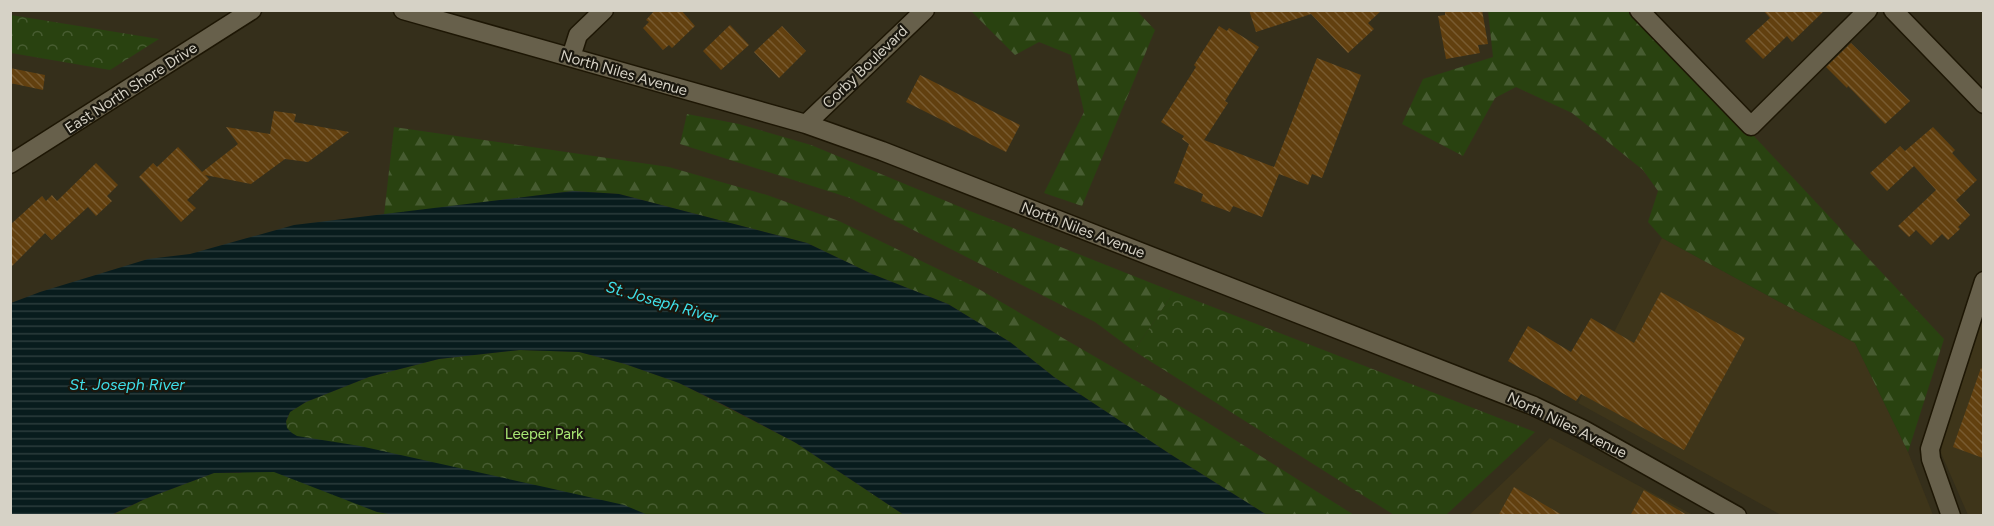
<svg xmlns="http://www.w3.org/2000/svg" width="1994" height="526" font-family="Figtree,sans-serif">
<style>
.built{fill:#3e351a}
.forest{fill:url(#forest-firs)}
.park{fill:url(#park-crowns)}
.water{fill:url(#water-rules)}
.building{fill:url(#building-back-hatch)}
.lines{fill:none;stroke-linecap:round;stroke-linejoin:round}
.minor-casing{stroke:#1d1604;stroke-width:21}
.minor{stroke:#67604b;stroke-width:18}
.labels{text-anchor:middle;dominant-baseline:central;stroke-width:4.5;stroke-linejoin:round;paint-order:stroke}
.street-label{font-size:15px;fill:#d6d2c6;stroke:#1a170e}
.park-label{font-size:15px;fill:#a8e774;stroke:#1a170e}
.water-label{font-size:16px;font-style:italic;fill:#3fdfe8;stroke:#1a170e}
</style>
<defs>
<pattern id="forest-firs" width="22" height="20" patternUnits="userSpaceOnUse" patternTransform="scale(1.5)"><rect width="22" height="20" fill="#294210"/><path d="M5 1l3.5 6h-7zM16 11l3.5 6h-7z" fill="#475c31"/></pattern>
<pattern id="park-crowns" width="20" height="18" patternUnits="userSpaceOnUse" patternTransform="scale(1.5)"><rect width="20" height="18" fill="#294210"/><path d="M2 6a3 3 0 1 1 6 0M12 15a3 3 0 1 1 6 0" fill="none" stroke="#475c31"/></pattern>
<pattern id="water-rules" width="6" height="5" patternUnits="userSpaceOnUse" patternTransform="scale(1.5)"><rect width="6" height="5" fill="#081c1d"/><path d="M0 2.5h6" fill="none" stroke="#2b3c3c"/></pattern>
<pattern id="building-back-hatch" width="6" height="6" patternUnits="userSpaceOnUse" patternTransform="scale(1.5)"><rect width="6" height="6" fill="#62400f"/><path d="M-1 5l2 2M0 0l6 6M5-1l2 2" fill="none" stroke="#785b30"/></pattern>
</defs>
<rect width="100%" height="100%" fill="#352f1b"/>
<!-- built -->
<path class="built" d="M1662,238L1855,343L1908,452L1933,515H1781L1578,403Z
M1983,318V515H1968L1941,453L1942,444Z
M1550,438L1693,515L1468,516Z"/>
<!-- forest -->
<path class="forest" d="M971,11H1137L1155,30L1082,206L1044,193L1084,112L1071,55L1039,42L1015,55Z
M1488,11H1631L1752,134L1944,339L1908,452L1855,343L1662,238L1648,222L1658,191L1643,170L1572,113L1516,87L1495,98L1463,156L1402,124L1423,79L1493,57Z
M687,114L739,124L811,145L970,211L1174,292L1134,351L1095,322L850,198L680,144Z
M394,127L669,167L767,195L839,221L977,288L1202,419L1354,515H1267L1170,454L1054,377L1010,342L948,304L872,274L807,243L619,194L573,191L384,215Z"/>
<!-- park -->
<path class="park" d="M10,15H11L159,39L110,70L11,53Z
M1174,292L1535,432L1446,515H1394L1134,351Z
M520,350L579,352L625,364L679,383L796,443L904,515L111,516L145,499L214,473H241L286,422L290,412L306,402L369,377L439,359Z"/>
<!-- water -->
<path class="water" d="M573,191L619,194L807,243L872,274L948,304L1010,342L1054,377L1170,454L1267,515H904L796,443L724,405L679,383L625,364L579,352L520,350L439,359L369,377L306,402L290,412L286,421L287,428L292,433L297,436L360,446L549,488L624,505L648,515H394L377,512L274,472L214,473L145,499L111,515H11V303L40,292L148,259L190,254L294,225Z"/>
<!-- building -->
<path class="building" d="M655,10H681L695,26L672,48L669,45L663,50L643,28L649,22L646,20Z
M1249,10H1382L1368,23L1374,29L1348,53L1311,14L1256,32Z
M1445,10H1482L1488,44L1478,45L1480,53L1446,59L1438,16L1445,15Z
M1763,10H1825L1792,42L1787,36L1763,59L1745,41L1770,18Z
M730,25L749,45L721,70L703,51Z
M782,26L806,51L779,78L754,52Z
M1219,26L1227,31L1229,28L1259,47L1225,101L1228,103L1204,140L1274,167L1317,58L1361,75L1322,178L1312,174L1308,185L1279,174L1262,217L1233,206L1230,212L1201,201L1203,194L1174,183L1189,144L1182,139L1184,136L1161,122L1196,67L1194,65Z
M1851,43L1910,101L1885,124L1848,86L1847,88L1826,67Z
M10,68L45,75L43,90L10,83Z
M920,75L1020,125L1006,152L906,102Z
M274,111L296,114L294,122L349,132L308,162L285,159L251,184L205,175L209,179L187,200L196,208L181,222L139,177L153,163L157,167L178,147L202,172L238,144L226,127L270,134Z
M1933,127L1955,150L1952,153L1977,180L1956,200L1970,215L1958,227L1960,229L1948,240L1942,234L1931,245L1916,230L1909,237L1898,226L1936,190L1914,166L1887,191L1870,173L1900,146L1905,151Z
M96,163L118,185L107,196L112,201L96,216L88,207L52,240L45,233L10,268V225L42,196L46,201L52,195L57,201Z
M1661,292L1745,338L1684,450L1581,394L1576,401L1508,361L1528,326L1571,352L1591,318L1634,343Z
M1981,368L1983,369V458L1953,447Z
M1514,487L1564,516H1498Z
M1644,490L1689,516H1630Z"/>
<g class="lines">
<!-- minor casing -->
<g class="minor-casing">
<path id="minor" d="M403,10L806,124L882,151L1534,406L1584,430L1737,516
M1639,10L1751,126L1868,10
M1893,10L1984,104
M571,57L578,35L604,10
M806,124L925,10
M10,164L252,10
M1951,516L1931,459L1930,449L1984,281"/>
</g>
<!-- minor -->
<use href="#minor" class="minor"/>
</g>
<g class="labels">
<!-- street labels -->
<g class="street-label">
<text transform="translate(865 67) rotate(-44)">Corby Boulevard</text>
<text transform="translate(624 73) rotate(16)">North Niles Avenue</text>
<text transform="translate(131 88) rotate(-33)">East North Shore Drive</text>
<text transform="translate(1083 230) rotate(21)">North Niles Avenue</text>
<text transform="translate(1567 425) rotate(26)">North Niles Avenue</text>
</g>
<!-- park labels -->
<g class="park-label">
<text x="544" y="434">Leeper Park</text>
</g>
<!-- water labels -->
<g class="water-label">
<text transform="translate(662 302) rotate(16)">St. Joseph River</text>
<text x="127" y="384">St. Joseph River</text>
</g>
</g>
<!-- border -->
<rect width="1994" height="526" fill="none" stroke="#d6d2c6" stroke-width="24"/>
</svg>
